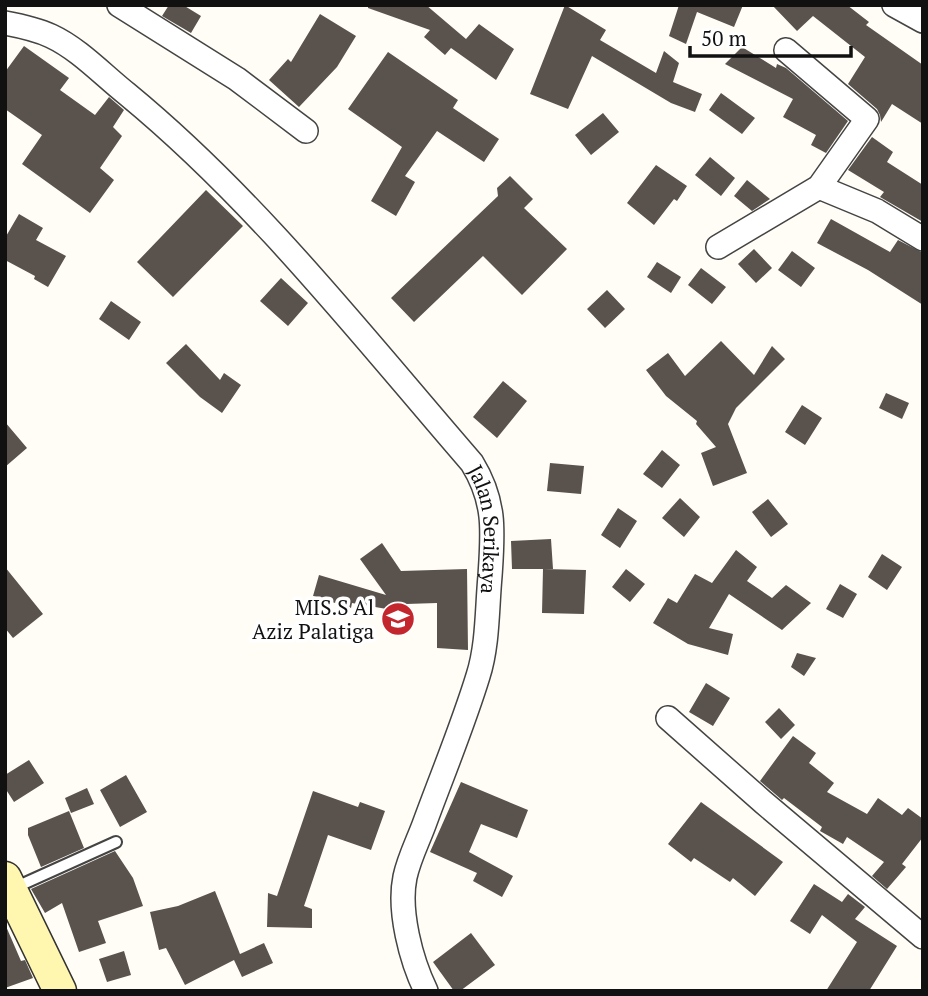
<svg xmlns="http://www.w3.org/2000/svg" width="928" height="996" font-family="'PT Serif',serif">
<style>
.building{fill:#5a524d}
.lines{fill:none;stroke-linecap:round;stroke-linejoin:round}
.service-casing{stroke:#444;stroke-width:14}
.minor-casing{stroke:#444;stroke-width:26}
.secondary-casing{stroke:#333;stroke-width:35}
.service{stroke:#fff;stroke-width:10}
.minor{stroke:#fff;stroke-width:23}
.secondary{stroke:#fff6b0;stroke-width:32}
.labels{text-anchor:middle;dominant-baseline:central;stroke-width:7;stroke-linejoin:round;paint-order:stroke}
.street-label{font-size:21px;fill:#111;stroke:#fff}
.poi-label{font-size:21px;fill:#111;stroke:#fff;text-anchor:end}
</style>
<rect width="100%" height="100%" fill="#fffdf5"/>
<!-- building -->
<path class="building" d="M169,5H183L201,16L191,33L162,16Z
M368,5H426L466,39L479,24L514,49L496,80L451,48L445,55L424,37L430,30L368,8Z
M565,5L606,30L600,40L656,73L664,51L679,63L673,82L702,94L695,112L671,103L592,56L568,109L530,94Z
M679,5H743L734,27L697,12L686,44L669,36Z
M772,5H847L869,22L866,25L923,65V124L892,104L881,122L880,115L877,109L848,84L865,57L813,16L797,31Z
M320,14L356,36L337,67L299,107L269,80L288,59L291,62Z
M24,46L69,78L60,90L95,115L109,97L124,110L113,127L122,136L100,168L114,180L90,213L22,164L42,135L5,109V72Z
M742,47L776,68L777,64L786,68L848,121L826,153L811,145L816,135L783,117L793,99L725,64Z
M388,52L458,100L453,108L499,139L484,162L437,131L405,176L415,182L396,216L371,201L402,147L348,109Z
M721,93L755,118L742,134L709,110Z
M603,113L619,132L591,155L575,135Z
M872,137L893,152L887,162L923,185V222L880,197L884,192L848,170Z
M710,157L735,178L721,196L695,175Z
M656,165L687,186L677,201L674,199L654,225L627,203Z
M510,176L533,199L524,208L567,249L522,295L483,256L414,322L391,298L498,196L497,188Z
M747,180L770,199L752,211L734,196Z
M206,190L243,226L173,297L137,262Z
M19,214L43,228L36,240L66,256L48,287L34,279L35,276L5,260V238Z
M831,219L890,252L898,240L923,253V305L868,270L817,243Z
M754,249L772,268L756,283L738,264Z
M792,251L815,268L801,287L778,270Z
M657,262L681,277L671,293L647,277Z
M701,268L726,287L712,304L688,285Z
M281,278L308,303L288,326L260,301Z
M607,290L625,309L605,328L587,309Z
M111,301L141,322L129,340L99,319Z
M721,341L754,375L772,346L785,359L736,408L728,424L747,473L713,486L701,453L716,447L696,424L697,421L666,396L646,370L668,353L685,376Z
M186,344L220,380L224,373L241,385L222,413L200,397L166,363Z
M503,381L527,401L497,438L473,417Z
M886,393L909,403L902,419L879,408Z
M802,405L822,418L805,445L785,432Z
M5,422L27,448L5,467Z
M662,450L680,465L662,488L643,474Z
M550,463L584,466L581,494L547,491Z
M680,498L700,517L684,537L662,518Z
M768,499L788,524L771,537L752,512Z
M618,508L637,521L620,548L601,535Z
M551,539L553,569H512L511,541Z
M382,543L401,571L467,569L468,650L437,648V603L406,604L404,612L352,603L351,608L313,596L319,575L386,595L360,559Z
M736,550L757,567L747,581L772,598L786,585L811,603L782,630L729,594L709,628L733,634L728,655L688,644L653,623L668,598L677,603L695,574L712,583Z
M882,554L902,567L887,590L868,577Z
M5,567L43,614L13,638L5,628Z
M543,569L586,570L584,614L542,613Z
M626,569L645,584L630,602L612,587Z
M840,584L857,594L843,618L826,609Z
M797,653L816,658L804,676L791,667Z
M706,683L730,698L713,726L689,712Z
M779,708L795,725L781,739L765,722Z
M793,736L816,753L809,763L834,783L827,792L867,814L878,798L902,815L908,808L923,819V837L902,864L906,867L887,889L872,876L884,862L847,837L843,844L820,831L822,827L784,798L782,800L760,781Z
M29,760L44,783L14,802L5,788V775Z
M126,775L147,812L120,827L100,790Z
M461,782L528,810L517,838L481,824L469,852L513,876L502,897L473,881L477,873L430,852Z
M87,788L94,804L71,813L65,798Z
M313,791L358,807L360,802L385,811L371,850L328,835L304,906L312,909V928L267,927L268,893L277,896Z
M701,802L783,862L755,896L733,878L730,882L694,858L691,862L668,844Z
M69,811L84,848L41,867L28,835V828Z
M115,851L133,878L143,906L98,921L106,943L79,952L62,903L45,913L31,889Z
M814,884L842,902L848,894L865,907L855,919L897,946L869,991H826L857,942L822,915L810,934L790,921Z
M215,891L240,954L264,943L273,963L242,977L234,960L185,985L166,948L159,950L150,912L178,906Z
M5,924L21,961L25,960L33,978L5,988Z
M471,933L495,965L460,991H454L433,962Z
M124,951L131,975L107,982L99,959Z"/>
<g class="lines">
<!-- service casing -->
<g class="service-casing">
<path id="service" d="M14,888L116,842"/>
</g>
<!-- minor casing -->
<g class="minor-casing">
<g id="minor">
<path d="M119,5L237,79L306,131"/>
<path d="M894,5L923,21"/>
<path id="s1" d="M5,23C21,26 36,29 51,36C79,49 103,75 127,94C257,201 362,336 472,463C496,502 493,532 490,576C487,608 488,645 478,676C463,725 443,773 425,822C419,839 409,858 405,877C398,911 411,960 426,991"/>
<path d="M819,187L877,211L923,239"/>
<path d="M718,247L819,187L867,119L786,50"/>
<path d="M668,718L763,802L923,937"/>
</g>
</g>
<!-- secondary casing -->
<g class="secondary-casing">
<path id="secondary" d="M5,878L60,991"/>
</g>
<!-- service -->
<use href="#service" class="service"/>
<!-- minor -->
<use href="#minor" class="minor"/>
<!-- secondary -->
<use href="#secondary" class="secondary"/>
</g>
<!-- icons -->
<defs>
<g id="school-disc" transform="scale(1.75)"><circle r="9.5" fill="#c4262e" stroke="#fff"/><path d="M0-5L7-2L0 1L-7-2ZM-4 1L0 2.5L4 1V4Q0 6-4 4Z" fill="#fff"/></g>
</defs>
<g fill-rule="evenodd">
<use href="#school-disc" x="398" y="619"/>
</g>
<g class="labels">
<!-- street labels -->
<g class="street-label">
<text stroke="none"><textPath href="#s1" startOffset="719">Jalan Serikaya</textPath></text>
</g>
<!-- poi labels -->
<g class="poi-label">
<text x="374" y="607">MIS.S Al<tspan x="374" dy="24">Aziz Palatiga</tspan></text>
</g>
</g>
<!-- border -->
<rect width="928" height="996" fill="none" stroke="#111111" stroke-width="14"/>
<!-- scale -->
<path d="M690 46v10h161v-10" fill="none" stroke="#111111" stroke-width="3.5"/>
<text x="701" y="46" font-size="21" fill="#111111" stroke="#ffffff" stroke-width="5" paint-order="stroke">50 m</text>
</svg>
